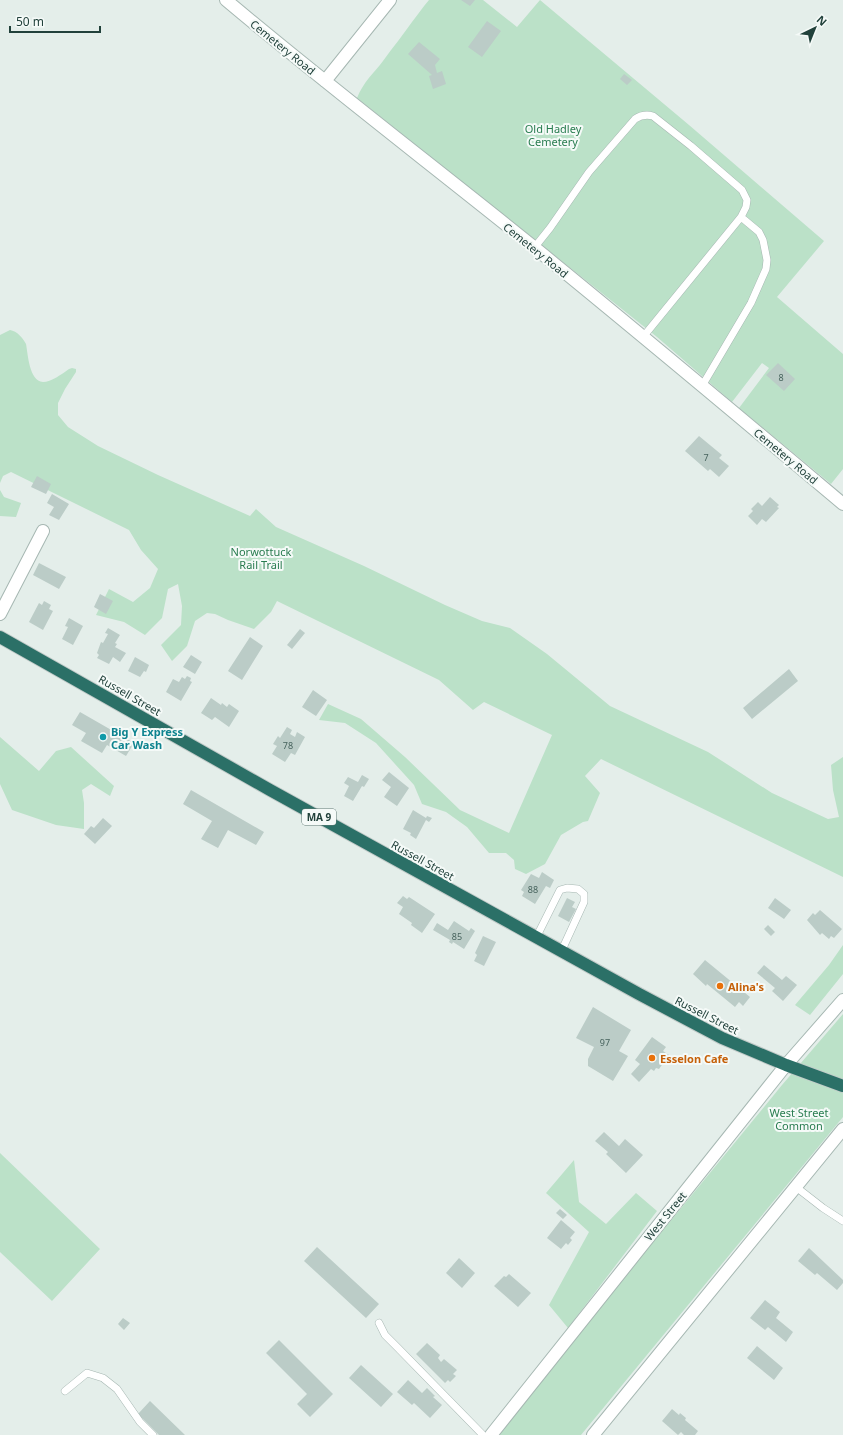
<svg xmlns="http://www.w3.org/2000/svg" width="843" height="1435" font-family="'Noto Sans',sans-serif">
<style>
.green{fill:#bbe1c8}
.building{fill:#bbccc7}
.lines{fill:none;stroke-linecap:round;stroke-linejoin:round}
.lane-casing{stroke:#a6b7b2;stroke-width:8}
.street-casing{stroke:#a6b7b2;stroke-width:14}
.highway-casing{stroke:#c1cac8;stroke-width:14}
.lane{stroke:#fff;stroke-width:7}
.street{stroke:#fff;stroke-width:12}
.highway{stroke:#2b7067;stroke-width:12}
.culture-dot{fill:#0f9aa8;stroke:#f5faf8;stroke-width:1.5}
.food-dot{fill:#e8710a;stroke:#f5faf8;stroke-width:1.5}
.labels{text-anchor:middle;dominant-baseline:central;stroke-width:4;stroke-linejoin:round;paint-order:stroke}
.number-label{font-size:9px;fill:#48645e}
.shield{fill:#f5faf8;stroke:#617874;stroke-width:1}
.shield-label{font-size:10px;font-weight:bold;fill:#21413b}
.street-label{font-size:11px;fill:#21413b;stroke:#f5faf8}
.park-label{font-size:11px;fill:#287c4f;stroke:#f5faf8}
.culture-label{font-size:11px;font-weight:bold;fill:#0d838f;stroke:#f5faf8;text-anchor:start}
.food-label{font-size:11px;font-weight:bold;fill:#c56008;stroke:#f5faf8;text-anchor:start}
</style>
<rect width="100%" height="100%" fill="#e4eeea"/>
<!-- green -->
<path class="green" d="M429,0H483L517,27L540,0L689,125L824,241L777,297L843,354V469L831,484L739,408L769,368L762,363L732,402L657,337L357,98C364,81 373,74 383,61C393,47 403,35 412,22C418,14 423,7 429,0Z
M10,330C17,331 23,338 26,344C28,354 29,381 43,382C51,382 62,374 69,369L72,368L76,369V372L65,389L58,403V415L68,427L98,446L158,475L250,516L256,509L276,527L364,566L445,605L482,621L510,628L547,654L610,706L708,752L772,793L828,819L839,817L833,790L831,765L843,757V877L601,759L585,776L600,793L588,821L583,822L561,835L545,864L526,874L515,869L514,860L506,853H489L467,827L446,812L422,804L414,785L376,743L345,723L319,720L328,704L361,719L405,757L460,810L509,833L552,735L484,702L473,710L439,680L277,601L271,612L254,629L228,620L215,614L207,613L195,621L187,646L172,661L161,645L181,625L182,606L178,584L168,589L162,618L145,635L124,622L96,615L109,589L133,602L150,588L158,569L141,550L129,530L11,472L3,476L0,483V335Z
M0,490L4,497L21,503L16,517L0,516Z
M0,737L39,771L56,751L71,747L114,786L110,796L91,784L82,790L84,803V829L56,825L12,810L0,784Z
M843,945V974L810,1015L795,1005L829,965Z
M843,1014V1117L581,1435H495L782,1085Z
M0,1153L100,1249L52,1301L0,1252Z
M574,1160L579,1202L606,1224L636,1193L657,1211L568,1328L549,1305L589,1232L546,1193Z"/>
<!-- building -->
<path class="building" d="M461,0H475L470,6Z
M487,21L501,31L482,57L468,47Z
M419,42L440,59L435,65L437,73L442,71L446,84L433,89L429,76L432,75L408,54Z
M624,74L632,80L627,85L620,79Z
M778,363L795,379L784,391L766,375Z
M699,436L722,455L719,458L729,466L719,477L710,469L708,471L685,451Z
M37,476L51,484L46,494L31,487Z
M52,494L69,504L59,520L49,515L54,507L47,503Z
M770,497L779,505L777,507L779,508L766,522L762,519L757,525L748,516L753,511L751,509L758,502L762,506Z
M39,563L66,577L59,589L33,575Z
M100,594L113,601L106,614L94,607Z
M44,601L51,605L49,609L53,611L43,630L29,622L39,603L42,605Z
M69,618L83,626L73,645L62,639L68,627L65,626Z
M108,628L120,635L115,643L117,644L115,647L126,653L120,662L113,657L109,664L97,658L99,655L97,653L101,642L103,643L108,634L105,633Z
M300,629L305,633L292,649L287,645Z
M250,637L263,646L242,680L228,671Z
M191,655L202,662L195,674L183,667Z
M135,657L149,665L146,672L144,671L140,677L128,671Z
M789,669L798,681L752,719L743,708Z
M187,676L191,678L190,681L192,682L181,701L166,692L173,679L179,682L182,677L185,679Z
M313,690L327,700L316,716L302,707Z
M211,698L221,705L222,703L227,707L229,704L239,711L229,727L215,717L212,720L201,713Z
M80,712L134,743L126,756L107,745L102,753L81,741L86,733L72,725Z
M287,727L292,730L290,734L295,737L297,732L305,737L295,755L291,753L285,762L272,754L277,746L273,744L278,736L280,738Z
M389,772L409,788L397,806L384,797L391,787L382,780Z
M362,775L369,779L364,787L362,786L353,801L344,796L349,786L344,783L348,777L358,782Z
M191,790L264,832L256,845L228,830L218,848L201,839L212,821L183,804Z
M413,810L426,818L427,816L432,818L429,822L426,820L416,839L410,835L411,833L403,829Z
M103,818L112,826L95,844L84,834L91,826L94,828Z
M542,872L554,880L550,888L546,886L535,904L522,896L524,892L521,890L531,874L539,878Z
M403,896L407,899L409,897L435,914L422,933L411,925L412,923L399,914L403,907L397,903Z
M567,898L575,902L572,907L576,909L569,922L558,916Z
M775,898L791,910L784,919L768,908Z
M820,910L842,929L834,938L831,936L829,939L822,933L820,935L807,920L813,913L815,915Z
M454,921L469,931L471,928L475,931L464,949L453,942L452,944L449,942L450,940L433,930L437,923L448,930Z
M768,925L775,932L771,936L764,929Z
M483,936L496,942L484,966L474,961L477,955L475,953Z
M705,960L750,997L743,1006L739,1002L735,1007L707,984L706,986L693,974Z
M764,965L782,980L786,976L797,985L783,1001L772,991L775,988L757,973Z
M593,1007L631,1030L619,1051L628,1056L613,1081L588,1066V1059L594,1047L576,1038Z
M652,1037L666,1047L663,1051L669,1055L659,1069L656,1068L654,1071L651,1069L639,1082L631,1074L640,1064L635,1060Z
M604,1132L619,1146L625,1139L643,1155L626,1173L606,1154L608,1152L595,1141Z
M560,1209L567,1215L563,1219L556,1213Z
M561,1220L575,1232L570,1238L572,1240L568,1245L566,1243L561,1249L547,1238Z
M317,1247L379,1304L366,1318L304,1261Z
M809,1248L843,1280V1283L837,1290L817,1273L815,1275L798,1261Z
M459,1258L475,1273L462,1288L446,1273Z
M509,1274L531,1293L518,1307L494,1286L504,1276L506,1277Z
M765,1300L780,1312L776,1318L793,1332L786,1342L768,1327L765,1330L750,1318Z
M123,1318L130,1323L124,1330L118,1324Z
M279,1340L333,1394L310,1417L297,1404L307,1394L266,1353Z
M427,1343L440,1355L438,1358L441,1362L444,1359L457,1370L453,1374L456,1376L450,1382L448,1380L445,1383L416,1354Z
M757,1346L783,1368L774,1380L747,1358Z
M361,1365L393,1394L381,1407L349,1378Z
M408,1380L422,1393L427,1388L435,1396L433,1397L442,1405L430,1418L414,1403L412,1405L397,1392Z
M150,1401L185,1435H159L138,1414Z
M672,1409L679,1415L680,1413L686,1418L685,1420L698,1431L695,1435H684L681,1432L678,1435L662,1421Z"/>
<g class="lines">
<!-- lane casing -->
<g class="lane-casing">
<path id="lane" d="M534,248L550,228L589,172L635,119C641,115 646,114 653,116L691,146L742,190L747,200L746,207L741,217L643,337
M702,386L751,303L766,269L767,260L763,240L759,232L741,217
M536,938L560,890L567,888L578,889L584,894V902L561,952
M796,1187L823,1208L843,1221
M379,1323L385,1335L398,1348L483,1435
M65,1391L87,1373L103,1378L117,1389L140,1422L153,1435"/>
</g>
<!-- street casing -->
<g class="street-casing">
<path id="street" d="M226,0C327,85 432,165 535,248C638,332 741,418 843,504
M325,81L390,0
M0,614L43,531
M491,1435L786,1065L843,1000
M593,1435L843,1129"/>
</g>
<!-- highway casing -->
<g class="highway-casing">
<path id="highway" d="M0,637L270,790L639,994L722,1038L786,1065L843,1086"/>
</g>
<!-- lane -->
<use href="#lane" class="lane"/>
<!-- street -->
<use href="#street" class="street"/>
<!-- highway -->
<use href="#highway" class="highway"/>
</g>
<!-- markers -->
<circle class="culture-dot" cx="103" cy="737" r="4"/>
<g class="food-dot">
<circle cx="720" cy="986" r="4"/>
<circle cx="652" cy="1058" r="4"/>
</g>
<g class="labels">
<!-- number labels -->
<g class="number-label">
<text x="781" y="377">8</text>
<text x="706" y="457">7</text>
<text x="288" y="745">78</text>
<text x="533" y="889">88</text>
<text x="457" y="936">85</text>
<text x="605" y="1042">97</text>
</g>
<!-- shield labels -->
<rect class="shield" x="302" y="809" width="34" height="16" rx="3"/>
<g class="shield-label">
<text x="319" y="817">MA 9</text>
</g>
<!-- street labels -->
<g class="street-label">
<text transform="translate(283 47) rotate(39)">Cemetery Road</text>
<text transform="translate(536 250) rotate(39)">Cemetery Road</text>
<text transform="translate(786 456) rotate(40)">Cemetery Road</text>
<text transform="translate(130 695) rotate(30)">Russell Street</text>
<text transform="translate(423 860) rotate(29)">Russell Street</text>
<text transform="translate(707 1015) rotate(27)">Russell Street</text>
<text transform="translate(665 1216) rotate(-51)">West Street</text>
</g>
<!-- park labels -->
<g class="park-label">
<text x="553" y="128">Old Hadley<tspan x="553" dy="13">Cemetery</tspan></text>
<text x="261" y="551">Norwottuck<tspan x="261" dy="13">Rail Trail</tspan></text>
<text x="799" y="1112">West Street<tspan x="799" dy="13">Common</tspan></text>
</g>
<!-- culture labels -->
<g class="culture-label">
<text x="111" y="731">Big Y Express<tspan x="111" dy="13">Car Wash</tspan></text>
</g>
<!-- food labels -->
<g class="food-label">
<text x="728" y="986">Alina's</text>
<text x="660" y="1058">Esselon Cafe</text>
</g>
</g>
<!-- north arrow -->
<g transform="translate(815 28) rotate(43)" stroke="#f5faf8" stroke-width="3" paint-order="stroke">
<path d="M0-3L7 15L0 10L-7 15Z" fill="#21413b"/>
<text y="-6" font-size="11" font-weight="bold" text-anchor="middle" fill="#21413b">N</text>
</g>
<!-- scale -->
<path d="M10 26v6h90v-6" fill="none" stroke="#21413b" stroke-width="2"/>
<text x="16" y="26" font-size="12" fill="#21413b" stroke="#f5faf8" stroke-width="3" paint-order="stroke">50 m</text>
</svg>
